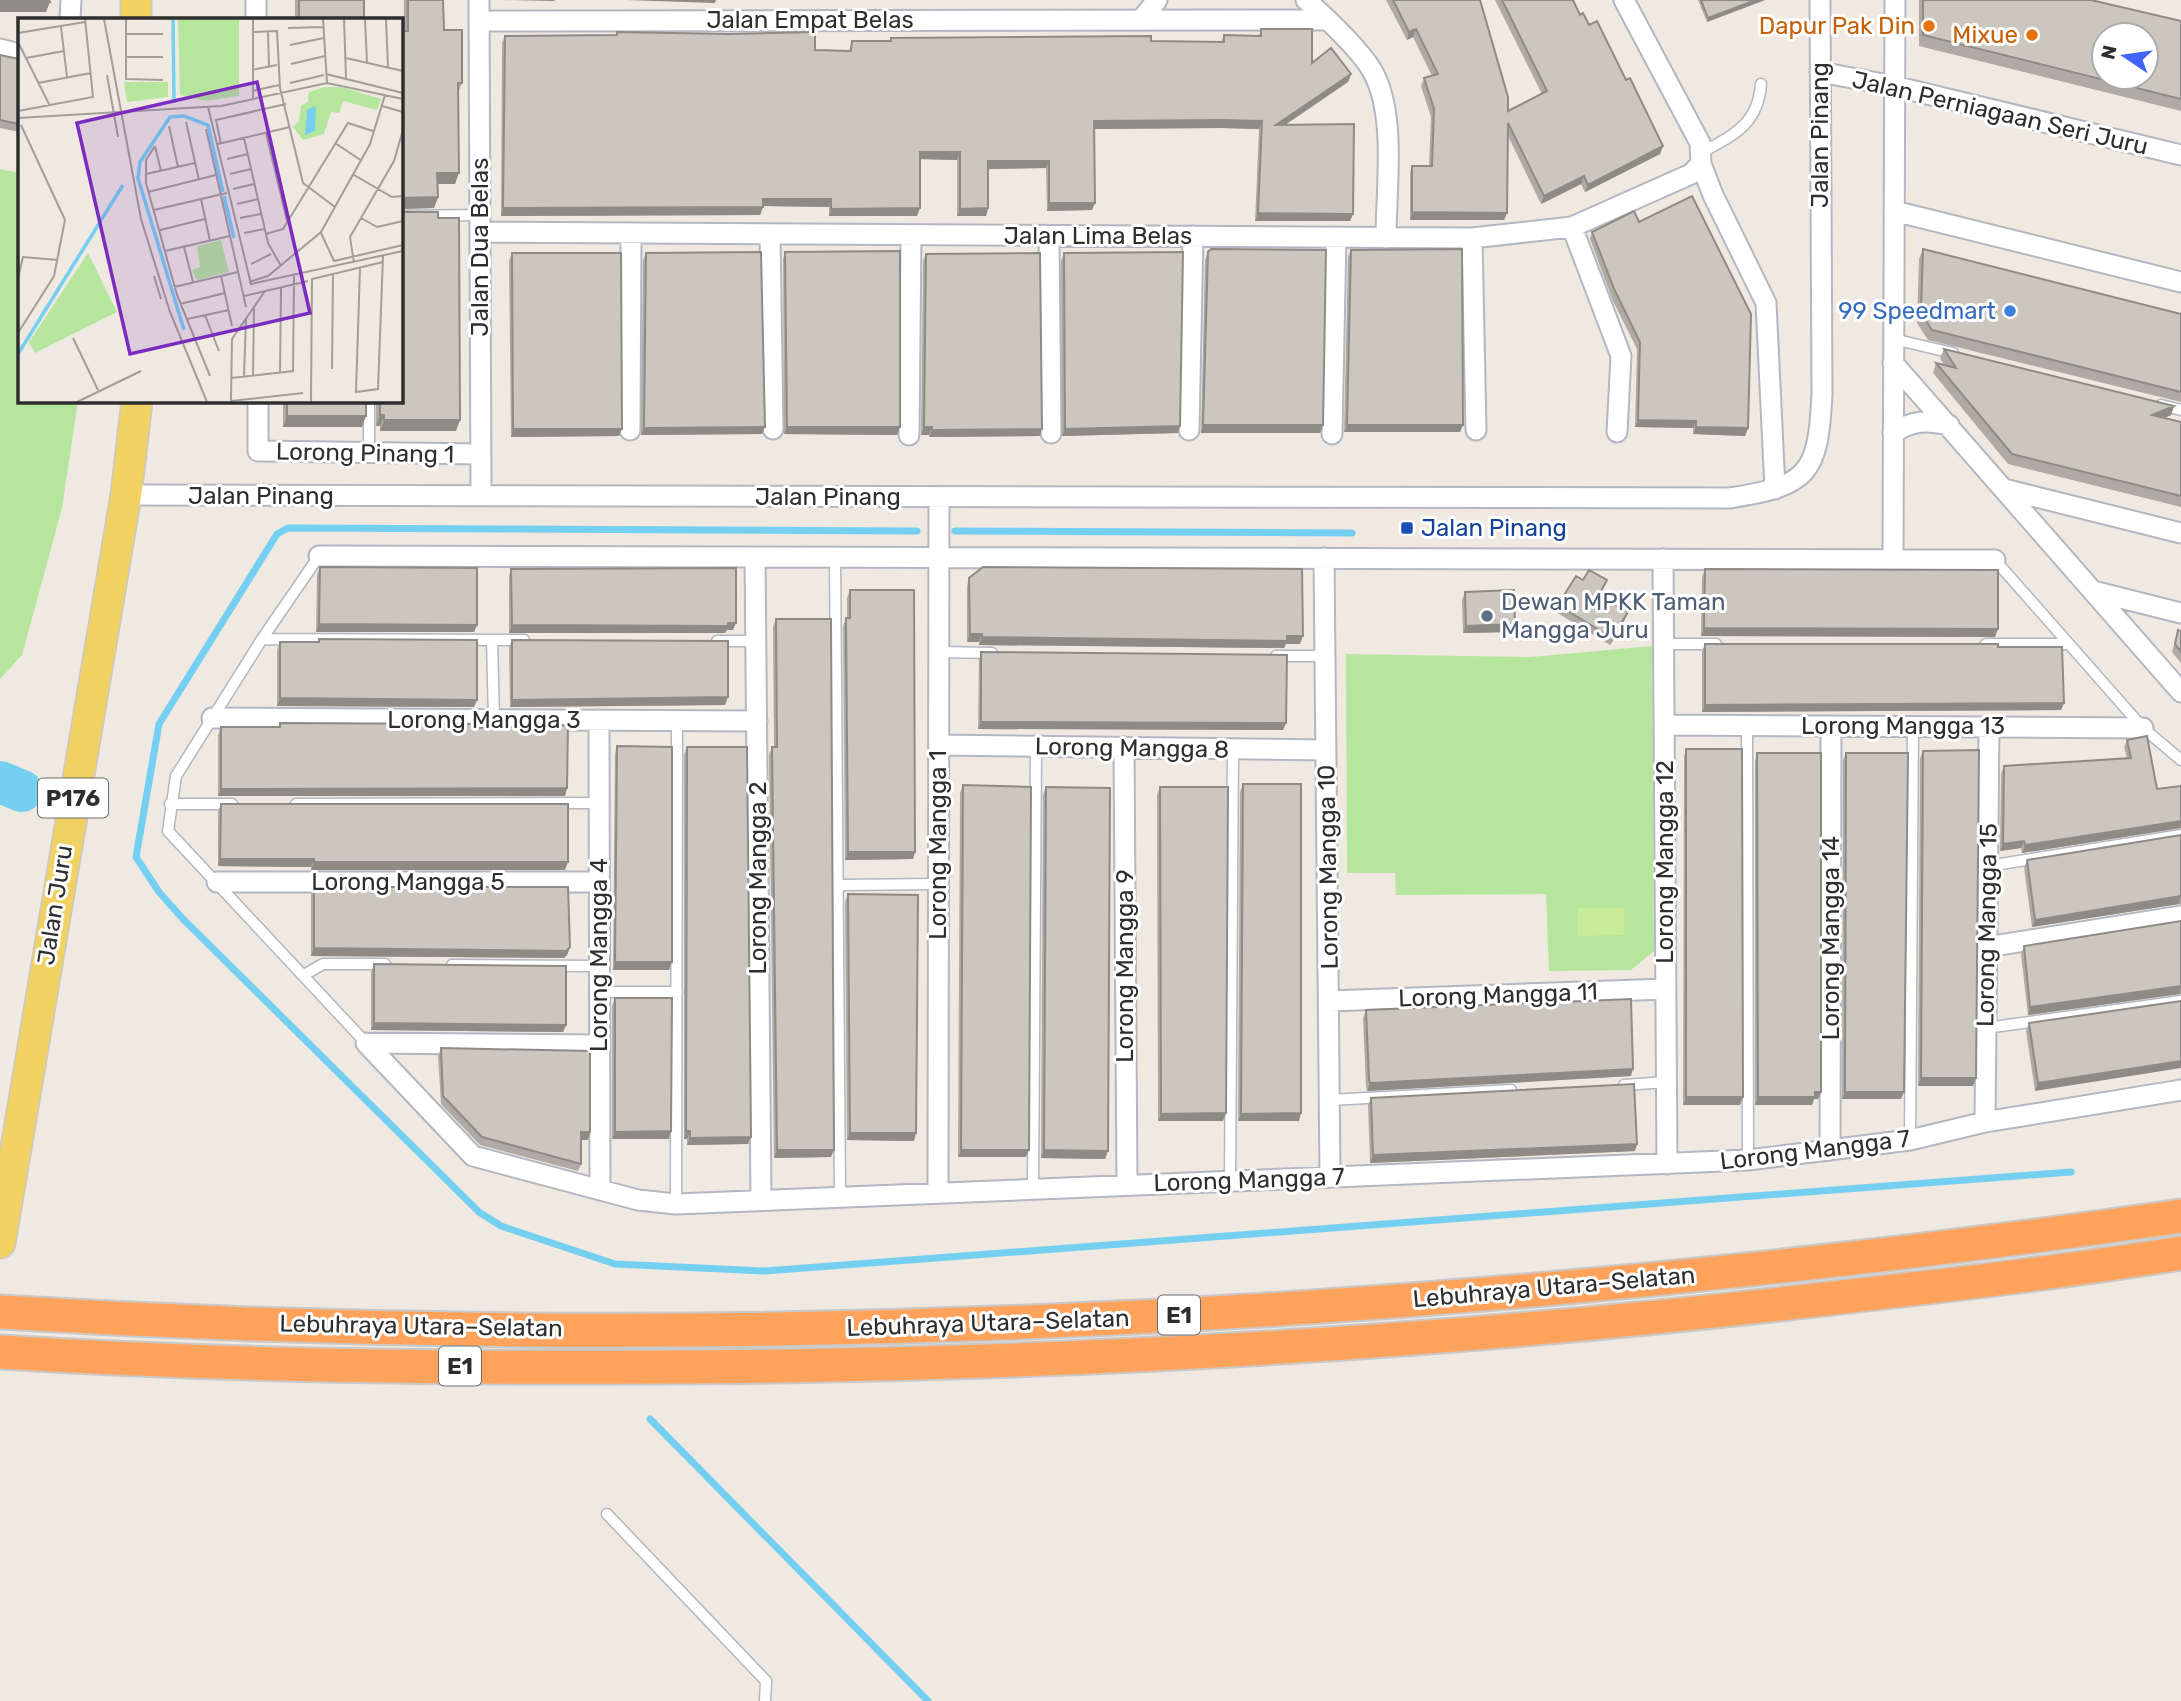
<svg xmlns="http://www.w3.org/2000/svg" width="2181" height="1701" font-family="Rubik,sans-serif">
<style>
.green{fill:#b6e59e}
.pitch{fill:#c9ec9a}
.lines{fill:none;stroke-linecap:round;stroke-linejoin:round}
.stream{stroke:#75cff0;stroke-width:7}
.river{stroke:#75cff0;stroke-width:42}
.lane-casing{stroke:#b4b7c1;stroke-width:13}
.street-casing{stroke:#b4b7c1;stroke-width:23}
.primary-casing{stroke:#c9c9c9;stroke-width:33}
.highway-casing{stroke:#c9c9c9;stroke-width:37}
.lane{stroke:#fff;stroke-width:10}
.street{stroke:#fff;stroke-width:19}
.primary{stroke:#f2d163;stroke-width:30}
.highway{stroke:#ffa35c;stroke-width:33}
.wall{fill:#afaba4}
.shaded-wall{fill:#8e8b86}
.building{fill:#cbc7bf;stroke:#8e8b86;stroke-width:2;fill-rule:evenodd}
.food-dot{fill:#e8710a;stroke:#fff;stroke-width:2.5}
.shop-dot{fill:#3f7fe0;stroke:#fff;stroke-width:2.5}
.transit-dot{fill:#1a4fb4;stroke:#fff;stroke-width:2.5}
.service-dot{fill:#5c6f8a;stroke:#fff;stroke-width:2.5}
.labels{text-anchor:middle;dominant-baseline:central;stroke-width:6;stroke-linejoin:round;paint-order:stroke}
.shield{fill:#fff;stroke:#6d6d6d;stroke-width:2}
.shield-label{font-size:23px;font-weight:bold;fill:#2e2e2e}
.street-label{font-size:24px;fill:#2e2e2e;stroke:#fff}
.food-label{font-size:24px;fill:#c56008;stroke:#fff;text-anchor:end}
.shop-label{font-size:24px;fill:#366cbe;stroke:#fff;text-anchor:end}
.transit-label{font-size:24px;fill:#164399;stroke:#fff;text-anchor:start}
.service-label{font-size:24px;fill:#4e5e75;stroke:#fff;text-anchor:start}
.inset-river{fill:none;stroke:#75cff0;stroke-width:3.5}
.inset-road{fill:none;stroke:#a29e99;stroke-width:2}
.view{fill:#7b2cbf;fill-opacity:0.15;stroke:#7b2cbf;stroke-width:3.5}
.inset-edge{fill:none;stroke:#2e2e2e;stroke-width:3.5}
</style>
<rect width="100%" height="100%" fill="#efe9e1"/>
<!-- green -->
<path class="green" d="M0,169L19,173V401H78L62,508L22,655L0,679Z
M1652,646L1654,951L1631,970L1549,971L1546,894L1396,895L1395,873H1347L1346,654L1531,657Z"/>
<!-- pitch -->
<path class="pitch" d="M1577,908H1624V935L1578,936Z"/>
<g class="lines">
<!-- stream -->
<path class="stream" d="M917,531L288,528L277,534L159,724L136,857L159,892L183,919L479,1212L501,1226L615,1264L765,1271L2071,1172
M955,531L1352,533
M650,1419L928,1701"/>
<!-- river -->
<path class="river" d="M0,782L22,791"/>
<!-- lane casing -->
<g class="lane-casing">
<path id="lane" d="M1701,153C1733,135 1758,125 1761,84
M401,216L479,215
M1893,339L1953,353
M2161,405L2181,410
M369,453V401
M319,556L262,639L176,776L168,831L366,1043
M835,557L840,1197
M1995,560L2143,728L2181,760
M262,639L524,640
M492,640L494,720
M717,641H756
M1664,644H1716
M1986,644H2068
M940,652L992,653
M1276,656H1325
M1747,725L1748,1160
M170,804H232
M296,804L599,803
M1988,866L2181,835
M840,885L938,884
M452,965L599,966
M304,975L323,964H385
M600,992H677
M1986,1028L2181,1001
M1624,1085L1667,1082
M1330,1100L1511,1090
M1910,1140L1913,726
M1230,1181L1233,749
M1033,1189L1036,746
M676,1204L677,721
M607,1514L766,1681L765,1701"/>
</g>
<!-- street casing -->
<g class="street-casing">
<path id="street" d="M479,0L481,494
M1306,0C1325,17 1365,54 1375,76C1396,120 1386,189 1386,238
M1624,0L1700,143L1701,164L1713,195L1766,303L1775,489
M70,19L71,0
M256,19V0
M1141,20L1157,0
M479,21L1328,20
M0,49L19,54
M1820,72L1894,86L2181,155
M1894,211L2181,282
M1572,227L1621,356L1617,432
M480,232L1472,238L1572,227L1691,174L1701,164
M770,234L773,429
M1049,236L1051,433
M1472,238L1476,430
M1893,363L2181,692
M258,401V451L480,454
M630,430L631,233
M1189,430L1193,236
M1893,433C1913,420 1926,420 1949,425
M1332,434L1336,237
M909,435L911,235
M2004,489L2181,533
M126,495L1729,498C1810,486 1818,473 1822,394L1820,0
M319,556L1995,560
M755,557L761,1200
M1324,558L1330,1177
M1663,559L1667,1164
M1893,559L1895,0
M2093,591L2181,613
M212,718L757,721
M599,720L600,1190
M1664,725L2143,728
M939,745L1326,750
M1124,747L1127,1185
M217,882H599
M1987,947L2181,916
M1329,1001L1666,989
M366,1043L473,1156L638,1200L676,1204L1748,1160L1910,1140L1985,1122L2181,1090
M366,1043L600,1045
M1985,1122L1989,727
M1830,1150L1831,726
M938,1193L939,497"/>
</g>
<!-- primary casing -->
<g class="primary-casing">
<path id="primary" d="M136,19V0
M0,1243L126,495L137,401"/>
</g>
<!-- highway casing -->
<g class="highway-casing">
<path id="highway" d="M0,1312C728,1356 1459,1319 2181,1216
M0,1352C259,1368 520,1369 780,1366C1117,1361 1453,1341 1789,1303C1920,1288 2051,1274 2181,1253"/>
</g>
<!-- lane -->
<use href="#lane" class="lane"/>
<!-- street -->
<use href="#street" class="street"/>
<!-- primary -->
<use href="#primary" class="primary"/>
<!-- highway -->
<use href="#highway" class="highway"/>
</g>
<!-- wall -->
<path class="wall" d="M295,0H364V19H295Z
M404,0H443L444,30L462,83L458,93L455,184H437L438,197L434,208L401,209L456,431H380V426H376V401H401V31H404Z
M1386,0H1480L1508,111L1542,94L1495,0H1573L1580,15L1626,80L1663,146L1660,154L1585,192L1581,184L1541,204L1508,136L1507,213L1504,220H1410V173L1412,166H1429L1431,117L1421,86L1424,78L1432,76L1413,37L1407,40Z
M1698,0H1765L1707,22Z
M1919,0H2091L2181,21V111L1919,46Z
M1261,29L1312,63L1351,74L1348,82L1285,125L1353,214L1350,221H1255L1259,129L1221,128L1094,129L1092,210L1047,211L1046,168L988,169V208L986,216H957V160L920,159L917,216H829V207L763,206L760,215L501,216L502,43L505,36L616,35L617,32L815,50L849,51L852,41H890L891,38L1221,42L1224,35L1259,36Z
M0,55L19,59V132L0,128Z
M1592,232L1748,428L1745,436L1693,434V428L1635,427L1637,349L1612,299L1590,239Z
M1923,249L2181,314V402L1928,340L1917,323L1919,259Z
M1351,250L1463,425L1460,432H1344L1348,257Z
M785,252L897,435L784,434L783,259Z
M1208,252L1323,425L1320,433H1201L1205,260Z
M512,253L619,436L511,437L509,261Z
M646,253L765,427L762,434L641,435L643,260Z
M1064,253L1180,426L1178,433L1062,436L1061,261Z
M926,254L1040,436L929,437V435H921L923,261Z
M1944,349L2174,406L2171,415L2164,418L2181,422V507L2008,464L1933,373L1936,363L1944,365L1940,358Z
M283,401H366L362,427H283Z
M320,567L477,625L474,632H316L317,574Z
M511,569L733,630H727L725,633H509V576Z
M1705,569L1995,637L1701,636L1702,577Z
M969,578L1300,644H1286L1284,648L979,645V642H967V586Z
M1583,580H1607L1602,591L1618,601L1617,605L1625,619L1610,645L1556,612L1558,605Z
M850,590L915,852L913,859L845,860L843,626L846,618H847V598Z
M1465,592L1515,624L1512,632L1463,633L1462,600Z
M776,619L831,1157L774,1158L769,755L772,747H774L773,627Z
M2178,630L2181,631V663L2172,652Z
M319,639L474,707L277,706V650L280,642H318Z
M512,640L725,705L510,707L509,647Z
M1705,644L1998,647L2064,703L2061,710L1702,712V651Z
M981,652L1286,723L1283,730L978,729L979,660Z
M280,723L477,728L567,788L565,796H218V735L221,727H279Z
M2127,740L2157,789L2181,786V828L2022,853L2021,848L2000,851L2001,774L2004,766L2127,758L2124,747Z
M617,746L672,962L669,970H613L615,754Z
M687,747L751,1137L748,1144L687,1145V1139H684V755Z
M1686,749L1740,1105H1683L1684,757Z
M1923,751L1973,1086H1918L1920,758Z
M1757,753L1821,1092L1818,1099H1814L1812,1105H1755V761Z
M1846,753L1901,1099H1842L1843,760Z
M1243,784L1299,1121H1238L1240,792Z
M963,785L1026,1157H958L960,793Z
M1046,787L1105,1159L1041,1158L1043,795Z
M1160,787L1223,1121H1158L1157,795Z
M221,804L565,870H311V867L218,866V811Z
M2181,835V905L2179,904L2032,927L2024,868L2027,860Z
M314,887L570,947L567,955L564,958L311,956V894Z
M848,894L914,1141L847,1140L845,902Z
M2181,921V994H2180L2028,1015L2021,954L2024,946Z
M374,964L566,1025L563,1032L371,1030V972Z
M615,998L669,1139H612V1006Z
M2181,1001L2035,1091L2026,1031L2029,1023Z
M1366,1010L1631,1076L1367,1091L1366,1087L1363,1018Z
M441,1048L588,1140H581V1164L578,1171L480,1145L441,1104L438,1056Z
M1371,1098L1635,1151L1370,1163L1368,1105Z"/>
<!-- shaded-wall -->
<path class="shaded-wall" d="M503,0H555L554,1Z
M626,0H716L715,3Z
M1756,0H1765L1707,22L1708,18Z
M0,2H50L46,12H0Z
M1416,29L1413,37L1407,40L1409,32Z
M1351,74L1348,82L1273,133L1276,125Z
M1223,120L1262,121L1259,129L1221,128L1091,129L1094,121Z
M1663,146L1660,154L1585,192L1588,185Z
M920,152H960L957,160L917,159Z
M988,161H1049L1046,168L985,169Z
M437,173H459L455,184H433Z
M1584,176L1581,184L1541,204L1544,196Z
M438,197L434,208L401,209V201L404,198Z
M763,199H831L829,207L760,206Z
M1049,203H1095L1092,210L1047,211Z
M763,207L760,215L501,216L503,208Z
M920,208L917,216H829L831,209Z
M988,208L986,216H957L960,209Z
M1412,212L1507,213L1504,220H1410Z
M1258,213L1353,214L1350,221H1255Z
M2174,406L2171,415L2148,425L2152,415Z
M380,415H384L380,426H376Z
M287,416H366L362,427H283Z
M384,420H460L456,431H380Z
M1638,420L1696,421L1693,428L1635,427Z
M1203,425H1323L1320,433H1201Z
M1347,425H1463L1460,432H1344Z
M1180,426L1178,433L1062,436L1065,429Z
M765,427L762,434L641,435L644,428Z
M787,427H900L897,435L784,434Z
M924,427H932L929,435H921Z
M1696,427L1748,428L1745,436L1693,434Z
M513,429H622L619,436L511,437Z
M1042,429L1040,436L929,437L932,430Z
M1628,612L1625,619L1610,645L1612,638Z
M736,623L733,630H727L725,633H509L512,625Z
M319,624L477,625L474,632H316Z
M1515,624L1512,632L1463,633L1466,626Z
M1704,628L1998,629L1995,637L1701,636Z
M970,634H982L979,642H967Z
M1303,636L1300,644H1286L1284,648L979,645L982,637Z
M728,697L725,705L510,707L512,700Z
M280,698L477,700L474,707L277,706Z
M2064,703L2061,710L1702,712L1705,705Z
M981,722L1286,723L1283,730L978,729Z
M567,788L565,796H218L221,789Z
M2181,821V828L2022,853L2025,845Z
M2024,841L2021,848L2000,851L2003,844Z
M848,852H915L913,859L845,860Z
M220,859H314L311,867L218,866Z
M314,862H568L565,870H311Z
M2181,896L2179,904L2032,927L2035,920Z
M570,947L567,955L564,958L311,956L314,948Z
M615,962H672L669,970H613Z
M2181,986L2180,994L2028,1015L2030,1007Z
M374,1023L566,1025L563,1032L371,1030Z
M2181,1061V1068L2035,1091L2038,1083Z
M1633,1069L1631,1076L1367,1091L1370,1083Z
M1921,1078H1976L1973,1086H1918Z
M1815,1092H1821L1818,1099H1814L1812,1105H1755L1758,1097Z
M1845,1092H1904L1901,1099H1842Z
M1686,1097H1743L1740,1105H1683Z
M1226,1113L1223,1121H1158L1161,1114Z
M1301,1113L1299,1121H1238L1241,1114Z
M671,1131L669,1139H612L615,1132Z
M686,1131H690L687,1139H684Z
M581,1132H590L588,1140H578Z
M850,1133H916L914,1141L847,1140Z
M751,1137L748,1144L687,1145L690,1138Z
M1637,1144L1635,1151L1370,1163L1373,1155Z
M777,1150H834L831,1157L774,1158Z
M961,1150H1029L1026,1157H958Z
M1044,1150L1108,1151L1105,1159L1041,1158Z"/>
<!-- building -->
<path class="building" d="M0,0H49L50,2H0Z
M299,0H364V19H299Z
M408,0H443L444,30H462V83H458L459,173H437L438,197L404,198L401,201V31H408Z
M1393,0H1480L1508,97V111L1547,91L1502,0H1573L1580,15L1583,13L1589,25L1597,21L1626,80L1630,78L1663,146L1588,185L1584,176L1544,196L1508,123L1507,213L1412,212V166H1432L1434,109L1424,78L1438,74L1416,29L1409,32Z
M1701,0H1756L1708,18Z
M1923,0H2091L2181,21V99L1923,35ZM2104,35H2146V77H2104Z
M1261,29H1312V63L1331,48L1351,74L1276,125L1354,124L1353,214L1258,213L1262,121L1223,120L1094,121L1095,203H1049V161H988V208L960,209V152H920V208L831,209V199H763V207L503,208L505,36L617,35V32L728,34L815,32V50L851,51L852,41H891V38L1151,36V41L1224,42V35L1261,36Z
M0,55L19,59V124L0,120Z
M1692,196L1751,314L1748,428L1696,427V421L1638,420L1640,342L1615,291L1592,232L1634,211L1639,222Z
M401,208L404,212H438V218H459L460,420H384V415H380V401H401Z
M1211,249L1326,250L1323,425H1203L1208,252Z
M1462,249L1463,425H1347L1351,250Z
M1923,249L2181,314V392L1932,330L1921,313Z
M900,251V427H787L785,252Z
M761,252L765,427L644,428L646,253Z
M1183,252L1180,426L1065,429L1064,253Z
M512,253H621L622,429H513Z
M1040,253L1042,429L932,430V427H924L926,254Z
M1944,349L2174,406L2152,415L2181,422V496L2012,454L1936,363L1956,368Z
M287,401H366V416H287Z
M320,567L477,568V625L319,624Z
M983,567L1302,569L1303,636H1287V641L982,637V634H970L969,578Z
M736,568V623H728V626L512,625L511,569Z
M1705,569L1998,570V629L1704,628Z
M1589,570L1607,580L1601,591L1618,601L1616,605L1628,612L1612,638L1558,605L1576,576L1583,580Z
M850,590H914L915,852H848L846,618H850Z
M1514,590L1515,624L1466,626L1465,592Z
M776,619H831L834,1150H777L772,747H777Z
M2178,630L2181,631V652L2175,644Z
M319,639L477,640V700L280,698V642H319Z
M512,640L728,641V697L512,700Z
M1705,644H1998V647H2062L2064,703L1705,705Z
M981,652L1287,655L1286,723L981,722Z
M280,723L477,724V728L568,725L567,788L221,789V727H280Z
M2147,736L2157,789L2181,786V821L2025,845L2024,841L2003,844L2004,766L2131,758L2127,740Z
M617,746L672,747V962H615Z
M687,747H747L751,1137L690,1138V1131H686Z
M1686,749H1742L1743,1097H1686Z
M1979,750L1976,1078H1921L1923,751Z
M1757,753H1821V1092H1815V1097H1758Z
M1846,753H1908L1904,1092H1845Z
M1243,784H1301V1113L1241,1114Z
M963,785L1031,787L1029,1150H961Z
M1046,787L1110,788L1108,1151L1044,1150Z
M1160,787H1228L1226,1113L1161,1114Z
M221,804H568V862H314V859H220Z
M2181,835V896L2035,920L2027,860Z
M314,887H568L570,947L566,951L314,948Z
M848,894L918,895L916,1133H850Z
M2181,921V986L2030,1007L2024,946Z
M374,964L566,966V1025L374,1023Z
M615,998H672L671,1131L615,1132Z
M1631,999L1633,1069L1370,1083L1369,1079L1366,1010Z
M2181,1001V1061L2038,1083L2029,1023Z
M441,1048L590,1051V1132H581V1164L482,1137L443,1096Z
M1634,1084L1637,1144L1373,1155L1371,1098Z"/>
<!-- markers -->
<g class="food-dot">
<circle cx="1929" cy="26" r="7"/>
<circle cx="2032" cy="35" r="7"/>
</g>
<circle class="shop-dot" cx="2010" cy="311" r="7"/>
<rect class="transit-dot" x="1400" y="521" width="14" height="14" rx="3.5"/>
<circle class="service-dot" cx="1487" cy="616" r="7"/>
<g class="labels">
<!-- shield labels -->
<g class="shield">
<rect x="38" y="778.5" width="70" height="39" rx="5"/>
<rect x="1158" y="1295.5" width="42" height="39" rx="5"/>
<rect x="439" y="1346.5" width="42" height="39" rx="5"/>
</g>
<g class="shield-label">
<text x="73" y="798">P176</text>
<text x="1179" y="1315">E1</text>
<text x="460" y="1366">E1</text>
</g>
<!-- street labels -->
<g class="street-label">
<text x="810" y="20">Jalan Empat Belas</text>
<text transform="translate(2000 113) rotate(13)">Jalan Perniagaan Seri Juru</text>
<text transform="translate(1820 135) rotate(-90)">Jalan Pinang</text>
<text x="1098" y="236">Jalan Lima Belas</text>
<text transform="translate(480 247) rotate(-90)">Jalan Dua Belas</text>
<text transform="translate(365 453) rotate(1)">Lorong Pinang 1</text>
<text x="261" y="496">Jalan Pinang</text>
<text x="828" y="497">Jalan Pinang</text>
<text x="484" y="720">Lorong Mangga 3</text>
<text x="1903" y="726">Lorong Mangga 13</text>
<text transform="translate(1132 748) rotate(1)">Lorong Mangga 8</text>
<text transform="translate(938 845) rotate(-90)">Lorong Mangga 1</text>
<text transform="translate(1665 862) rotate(-90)">Lorong Mangga 12</text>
<text transform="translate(1328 867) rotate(-91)">Lorong Mangga 10</text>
<text transform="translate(758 878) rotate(-90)">Lorong Mangga 2</text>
<text x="408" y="882">Lorong Mangga 5</text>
<text transform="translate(55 905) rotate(-81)">Jalan Juru</text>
<text transform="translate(1987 925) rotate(-89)">Lorong Mangga 15</text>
<text transform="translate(1831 938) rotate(-90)">Lorong Mangga 14</text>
<text transform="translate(599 955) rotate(-90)">Lorong Mangga 4</text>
<text transform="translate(1125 966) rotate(-90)">Lorong Mangga 9</text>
<text transform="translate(1498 995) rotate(-2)">Lorong Mangga 11</text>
<text transform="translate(1815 1150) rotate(-7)">Lorong Mangga 7</text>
<text transform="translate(1249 1180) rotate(-2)">Lorong Mangga 7</text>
<text transform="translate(1554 1287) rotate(-5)">Lebuhraya Utara–Selatan</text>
<text transform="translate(988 1323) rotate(-2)">Lebuhraya Utara–Selatan</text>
<text transform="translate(421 1326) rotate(1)">Lebuhraya Utara–Selatan</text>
</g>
<!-- food labels -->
<g class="food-label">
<text x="1915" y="26">Dapur Pak Din</text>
<text x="2018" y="35">Mixue</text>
</g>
<!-- shop labels -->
<g class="shop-label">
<text x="1996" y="311">99 Speedmart</text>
</g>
<!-- transit labels -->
<g class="transit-label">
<text x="1421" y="528">Jalan Pinang</text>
</g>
<!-- service labels -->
<g class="service-label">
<text x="1501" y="602">Dewan MPKK Taman<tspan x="1501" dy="28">Mangga Juru</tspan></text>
</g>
</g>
<!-- overview -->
<g transform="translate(18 18)">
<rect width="385" height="385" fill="#efe9e1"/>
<path d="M160,1H221V78L187,83L162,77ZM106,64H150V79L109,84ZM306,69H323L363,81L359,92L325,83L321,95L313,94L306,116L285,122L275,109L281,103L283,88L290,84L291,74ZM203,222L211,254L179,262L174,252L182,249L179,228ZM70,235L99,294L17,335L11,324Z" fill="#b6e59e"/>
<path d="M298,88L297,113L287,117L289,92Z" fill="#75cff0"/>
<path class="inset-river" d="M155,1L156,85M206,178L216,220M166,312L120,160L122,144L152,99L166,98L190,107L205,174M0,336L105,167"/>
<path class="inset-road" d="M86,1L123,201L152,294L189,384M108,1V61L145,62M235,1V80M305,1L309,65M326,1L328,60M347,1L349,45M368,1L370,50M43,9L49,59M270,10L305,9M250,13L251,48M235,14L259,13L262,70L285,165L317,189M0,15L67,4M108,16H145M0,24L32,88M272,27L306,20M108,39H145M8,40L46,33M328,40L385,53M273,46L307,38M234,52L259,47M308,56L385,75M89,57L100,119M20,65L73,55M272,65L306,57M234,73L261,67M364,88L385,94M190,89L233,266L385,233M0,93L75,79L67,1M0,100L203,88L309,65L385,81M168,104L181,162M151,108L160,149M188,111L228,289M248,115L269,203M226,120L250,225L263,248M317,125L344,143M200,126L272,109M203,126L198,102L268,86M137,128L128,142V165L159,277L192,358M137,128L143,153M209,141L230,136M128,156L177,145M212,156L233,151M336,157L374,179L385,178M215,171L236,166M130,174L198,157M183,181L192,223M219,186L240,181M136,192L209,175M222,200L243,196M343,200L359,209L385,203M142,212L187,201M226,215L247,211M303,215L316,243L385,227M248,216L265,211L330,105L355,113M166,229L175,264M147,233L212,218M336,245L332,219L376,143L385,112M233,246L253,236M342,250L338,374L360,371L365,238M136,258L143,281M203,258L214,308M0,260L5,239L40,242M231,264L250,258L303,214L352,126L367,77M156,269L220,254M247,273L214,321L213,383L285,375M226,278L290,263M162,286L207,275M187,297L201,333M169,301L211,292M0,315L36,258L47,202L3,107M55,320L80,372M314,351L315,256M262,354L263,270M235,357L236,290M226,358L228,301M213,360L275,353L276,258M59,384L123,353M293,384L294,261L365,244"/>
<path class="view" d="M239,64L292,295L112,336L59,105Z"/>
<rect width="385" height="385" class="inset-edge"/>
</g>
<!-- north arrow -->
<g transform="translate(2125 56) rotate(283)"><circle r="33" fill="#ffffff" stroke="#ababab" stroke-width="2"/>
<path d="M0-5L12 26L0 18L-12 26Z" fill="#4264fb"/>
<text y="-10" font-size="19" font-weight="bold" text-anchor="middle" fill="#2e2e2e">N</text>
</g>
</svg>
